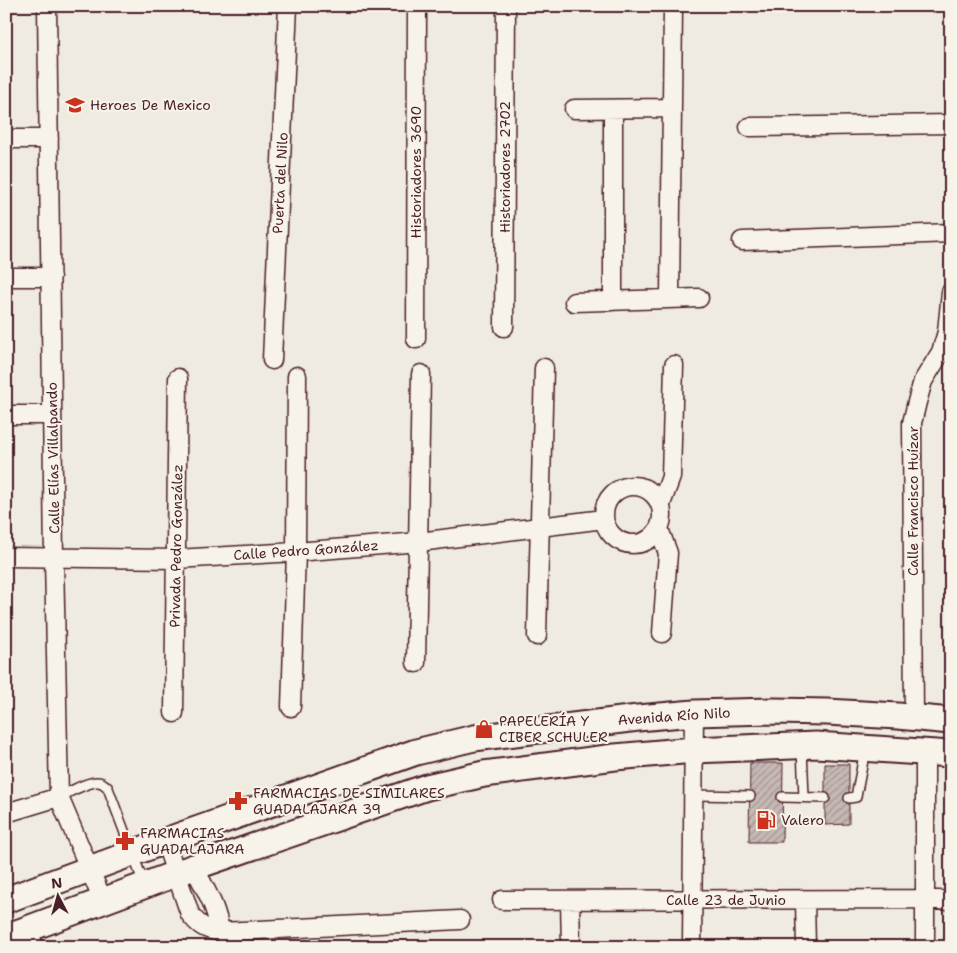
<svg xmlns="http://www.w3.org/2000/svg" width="957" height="953" font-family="'Shantell Sans',sans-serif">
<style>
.building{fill:url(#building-hatch);stroke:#4a1f2b}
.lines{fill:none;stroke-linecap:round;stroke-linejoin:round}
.lane-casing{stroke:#4a1f2b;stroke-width:12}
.street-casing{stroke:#4a1f2b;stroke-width:21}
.secondary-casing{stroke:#4a1f2b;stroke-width:29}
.lane{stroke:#f7f3e8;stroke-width:9}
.street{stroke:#f7f3e8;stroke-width:18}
.secondary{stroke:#f7f3e8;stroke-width:25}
.labels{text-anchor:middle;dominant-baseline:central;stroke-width:4;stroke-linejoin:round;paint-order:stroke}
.poi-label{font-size:14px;fill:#4a1f2b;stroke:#f7f3e8;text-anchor:start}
.street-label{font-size:14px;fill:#4a1f2b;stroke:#f7f3e8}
</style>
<defs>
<pattern id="building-hatch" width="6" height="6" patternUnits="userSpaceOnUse" patternTransform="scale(1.25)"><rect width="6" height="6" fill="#c6b8b3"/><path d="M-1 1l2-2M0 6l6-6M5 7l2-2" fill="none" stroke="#a39592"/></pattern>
</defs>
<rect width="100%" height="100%" fill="#f0ebe0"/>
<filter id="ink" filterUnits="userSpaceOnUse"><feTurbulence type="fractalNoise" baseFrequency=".02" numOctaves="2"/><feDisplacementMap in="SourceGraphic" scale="10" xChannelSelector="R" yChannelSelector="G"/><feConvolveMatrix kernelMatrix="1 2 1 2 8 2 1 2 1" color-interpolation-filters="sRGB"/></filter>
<g filter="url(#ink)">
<!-- building -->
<path class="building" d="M750,763H783L782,842H749Z
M825,764H849V824L825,825Z"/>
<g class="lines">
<!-- lane casing -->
<g class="lane-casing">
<path id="lane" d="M802,748L804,797
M693,795L750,796
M59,797C68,793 88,781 98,782C103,782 105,785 108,788L144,884
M782,797L825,798
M849,798L856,797L865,750"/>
</g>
<!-- street casing -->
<g class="street-casing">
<path id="street" d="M47,6L54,558L59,797L103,901
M574,109L672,108
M749,127L951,124
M6,139H49
M742,241L951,233
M6,277H51
M670,299L673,6
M613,301V109
M574,302L699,298
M504,327L506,6
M416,339L417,6
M272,360L288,6
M6,415H52
M604 515a29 29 0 1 1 58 0a29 29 0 1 1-58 0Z
M661,504L671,477L674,365
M659,529L668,553L662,633
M6,557L176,559L296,552L419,542L604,519
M537,636L544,368
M416,663L421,374
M291,707L296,552L297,376
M174,713L178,378
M914,718L912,423L917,402L923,381L941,352L947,332L951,292
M6,813L59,797
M165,841L190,914C199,926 205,929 220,932L460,920
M194,867C205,889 217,907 220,932
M502,900L925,899L951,901
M570,900L571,947
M805,900L806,947
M28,929L34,947
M692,947L694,713
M925,947V752"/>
</g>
<!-- secondary casing -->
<g class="secondary-casing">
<path id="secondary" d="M6,900L165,841L416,752L474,738L638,718L694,713L774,711L827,712L898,716L951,721
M6,937L194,867L427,787L484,774L615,757L694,750L816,745L951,754"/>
</g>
<!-- lane -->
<use href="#lane" class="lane"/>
<!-- street -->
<use href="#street" class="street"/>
<!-- secondary -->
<use href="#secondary" class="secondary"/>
</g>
</g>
<!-- icons -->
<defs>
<g id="school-bare" transform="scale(1.5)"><path d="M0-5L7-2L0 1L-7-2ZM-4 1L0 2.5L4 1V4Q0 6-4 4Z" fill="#c8321e" stroke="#f7f3e8" stroke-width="2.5" paint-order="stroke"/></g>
<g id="shop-bare" transform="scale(1.5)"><path d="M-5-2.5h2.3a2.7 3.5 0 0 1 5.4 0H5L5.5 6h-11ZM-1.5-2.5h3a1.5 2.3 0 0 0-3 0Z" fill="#c8321e" stroke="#f7f3e8" stroke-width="2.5" paint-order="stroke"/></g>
<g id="pharmacy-bare" transform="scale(1.5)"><path d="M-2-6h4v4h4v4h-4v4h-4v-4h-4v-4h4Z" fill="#c8321e" stroke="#f7f3e8" stroke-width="2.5" paint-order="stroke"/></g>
<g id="fuel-bare" transform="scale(1.5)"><path d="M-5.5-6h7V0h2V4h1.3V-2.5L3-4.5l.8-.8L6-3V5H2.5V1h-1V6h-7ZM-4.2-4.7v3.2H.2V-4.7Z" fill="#c8321e" stroke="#f7f3e8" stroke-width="2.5" paint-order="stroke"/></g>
</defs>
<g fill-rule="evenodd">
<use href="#school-bare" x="75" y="105"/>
<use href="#shop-bare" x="484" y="729"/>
<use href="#pharmacy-bare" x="238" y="801"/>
<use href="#fuel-bare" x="766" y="820"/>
<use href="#pharmacy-bare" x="125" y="841"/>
</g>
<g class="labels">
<!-- poi labels -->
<g class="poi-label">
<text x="90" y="105">Heroes De Mexico</text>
<text x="499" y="721">PAPELERÍA Y<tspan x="499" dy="16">CIBER SCHULER</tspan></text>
<text x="253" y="793">FARMACIAS DE SIMILARES<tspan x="253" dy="16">GUADALAJARA 39</tspan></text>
<text x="781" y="820">Valero</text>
<text x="140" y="833">FARMACIAS<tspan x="140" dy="16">GUADALAJARA</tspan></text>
</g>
<!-- street labels -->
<g class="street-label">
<text transform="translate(505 167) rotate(-90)">Historiadores 2702</text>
<text transform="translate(416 172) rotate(-90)">Historiadores 3690</text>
<text transform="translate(280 183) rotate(-87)">Puerta del Nilo</text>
<text transform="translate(53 458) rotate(-91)">Calle Elías Villalpando</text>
<text transform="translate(913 501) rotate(-90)">Calle Francisco Huízar</text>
<text transform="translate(176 546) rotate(-89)">Privada Pedro González</text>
<text transform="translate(306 550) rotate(-4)">Calle Pedro González</text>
<text transform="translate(674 716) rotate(-4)">Avenida Río Nilo</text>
<text x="726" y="900">Calle 23 de Junio</text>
</g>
</g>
<!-- margin -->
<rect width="957" height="953" fill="none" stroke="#f7f3e8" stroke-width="25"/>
<rect x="12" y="12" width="932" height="928" fill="none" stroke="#4a1f2b" stroke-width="2" filter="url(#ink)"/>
<!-- north arrow -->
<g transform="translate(58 896) rotate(354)" stroke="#f7f3e8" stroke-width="4" paint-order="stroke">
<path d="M0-4L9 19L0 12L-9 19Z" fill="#4a1f2b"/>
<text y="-8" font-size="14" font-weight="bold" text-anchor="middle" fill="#4a1f2b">N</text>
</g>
</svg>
